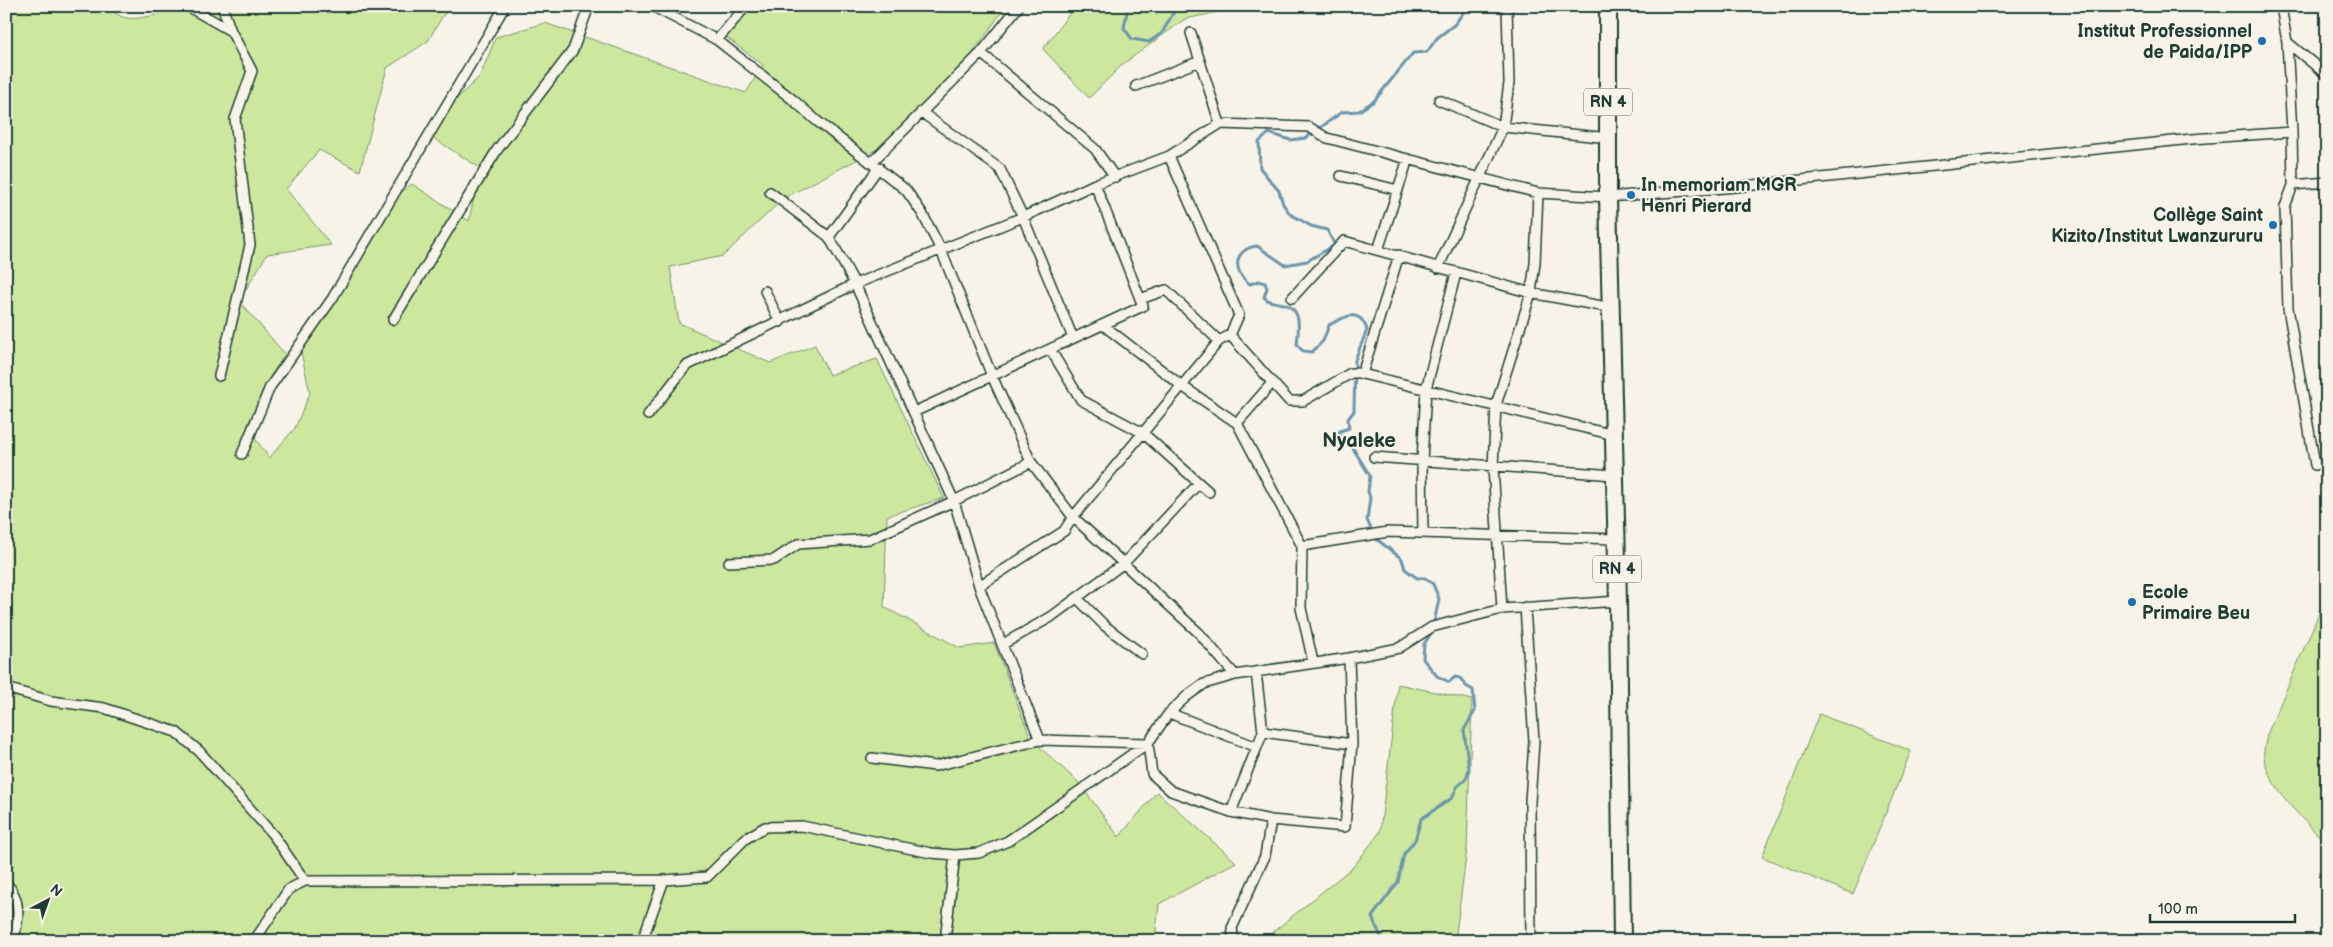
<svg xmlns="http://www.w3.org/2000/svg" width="2333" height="947" font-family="'Balsamiq Sans',sans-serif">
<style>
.green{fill:#cde89e;stroke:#769269}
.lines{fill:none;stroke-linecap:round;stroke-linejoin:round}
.stream{stroke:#6c95ac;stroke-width:3}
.street-casing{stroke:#1f3d34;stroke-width:12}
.highway-casing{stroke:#1f3d34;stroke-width:20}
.street{stroke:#f7f3e8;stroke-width:9}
.highway{stroke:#f7f3e8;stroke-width:16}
.poi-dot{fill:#1f6fb2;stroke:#f7f3e8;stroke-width:2}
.labels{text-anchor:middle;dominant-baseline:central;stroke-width:4;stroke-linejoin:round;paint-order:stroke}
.shield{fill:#f7f3e8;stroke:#60746a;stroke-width:1}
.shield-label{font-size:16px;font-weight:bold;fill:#1f3d34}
.poi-label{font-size:18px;font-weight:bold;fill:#1f3d34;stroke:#f7f3e8;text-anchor:end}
.quarter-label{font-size:20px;font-weight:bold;fill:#1f3d34;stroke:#f7f3e8}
</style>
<rect width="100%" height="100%" fill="#f7f3e8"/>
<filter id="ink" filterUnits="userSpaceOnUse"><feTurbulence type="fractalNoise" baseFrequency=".02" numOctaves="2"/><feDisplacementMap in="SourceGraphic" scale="10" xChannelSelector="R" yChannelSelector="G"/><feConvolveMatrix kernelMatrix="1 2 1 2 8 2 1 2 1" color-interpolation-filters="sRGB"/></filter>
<g filter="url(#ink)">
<!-- green -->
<path class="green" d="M6,6H109C122,24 137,18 156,15L162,6H452L442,17L428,41L387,68L360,171L319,150L286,189L331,245L267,254L239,301L285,354L265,385L247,427L269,458L295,428L310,393L301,352L338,298L349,262L388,202L412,184L469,221L480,168L430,136L446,109L480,76L496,37L545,23L746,93L763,65L722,34L741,6H1006L972,54L885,145L784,198L723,256L670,267L679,323L770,363L815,345L829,375L877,359L944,498L887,516L884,607L960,648L994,643L1031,739L1079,783L1119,837L1157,792L1236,862L1159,904L1155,941H30L6,926Z
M1075,6H1247L1185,19L1123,64L1089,98L1043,49Z
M2327,589V844C2306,822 2268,788 2264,757C2263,751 2266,741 2267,735L2320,611Z
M1398,684L1472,700L1467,849L1455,941H1262L1354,866L1380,832Z
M1819,714L1911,751L1853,894L1762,857Z"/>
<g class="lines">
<!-- stream -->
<path class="stream" d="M1128,6L1124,28L1132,39L1149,42L1162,33L1177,6
M1383,941L1372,917L1398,882L1404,854L1415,840L1421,819L1452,798L1457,787L1466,779L1469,769L1464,730L1475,711L1473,690L1466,686L1460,678L1455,677L1449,682L1437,676L1423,659L1424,644L1432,632L1439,599L1433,584L1425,578H1417L1405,569L1402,559L1370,534L1371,529L1367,520L1370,498L1368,491L1370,476L1348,440L1339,435L1340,431L1349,428L1348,419L1354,411L1355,360L1367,330C1360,307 1344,317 1329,325L1323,341L1312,352L1303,351L1297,345C1299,326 1303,307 1279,303C1273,302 1268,302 1264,297L1267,288L1265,283L1259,281L1250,284C1232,272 1233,249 1257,246L1285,265L1307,261L1335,245L1327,230L1311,226L1290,214L1283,204L1279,191L1260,168L1259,142L1269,133L1290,140L1306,138L1342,112L1359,111L1374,101L1413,53L1427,52L1437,38L1455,24L1468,6"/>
<!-- street casing -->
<g class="street-casing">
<path id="street" d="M187,6L231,31
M652,6L717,40L792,99L817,121L906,190L922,213L941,250L992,376L1031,462L1073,517L1199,633L1235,675
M2281,6L2287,42L2292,132L2293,185L2285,207L2288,308L2315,465
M1191,33L1220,124
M717,40L746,6
M2287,42L2327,75
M981,53L1095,149L1115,177
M1136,86L1200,61
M1439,100L1503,127L1609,138
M921,112L1000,169L1023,217L1073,338
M1169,156L1239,315L1230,335
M872,162L981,53L1019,6
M1341,176L1398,190
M2293,185L2327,182
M770,192L829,237L855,284L954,501L980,589L1040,740
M829,237L879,167
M1378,250L1408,159
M1438,268L1503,127L1509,83L1507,6
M765,291L780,322
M1292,298L1344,241L1531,293L1612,308
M1140,299L1166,290L1219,341
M393,320L497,150L573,50L589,6
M1103,325L1182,386L1237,423L1302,546L1301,608L1313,662
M1050,349L1081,400L1143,433L1209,492
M1362,374L1399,255
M219,376L250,245L235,119L252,71L231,31L222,6
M914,412L1143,306L1095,184
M648,415L686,366L855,284L1023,217L1095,184L1169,156L1220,124L1309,127L1327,138L1538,193L1608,197L1725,188L2192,139L2292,132
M1237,423L1272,383
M242,454L270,387L332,299L505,6
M1374,457L1614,475
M1423,533L1422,461L1426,389L1456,273
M1302,546L1388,532L1616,539
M729,562L774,560L798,544L870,539L954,501L1031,462
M979,586L1064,531L1073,517L1219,341L1230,335L1289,401H1303L1351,373H1358L1614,435
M1077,598L1105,626L1142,654
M1525,607L1534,741L1530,802L1531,941
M1502,609L1493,467L1496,405L1531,293L1535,263L1538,193
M1003,644L1051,617L1124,563L1199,483
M6,688L51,701L104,708L176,732L199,751L274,836L305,881
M1169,713L1257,747
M1263,732L1352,744
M872,758L935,766L1040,740L1148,743L1152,774L1171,791L1231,812L1271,820L1345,827L1352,744L1349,658
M1231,812L1263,732L1256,672
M6,883C22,899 19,921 13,941
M254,941L289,889L305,881L664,880L707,877L745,839L765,827L802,826L931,853L955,855L979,853L1008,841L1148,743L1169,713L1187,696L1204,684L1235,675L1349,658L1399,648L1432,627L1502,609L1618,601
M642,941L664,880
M945,941L955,855
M1234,941L1232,928L1265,856L1271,820"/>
</g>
<!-- highway casing -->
<g class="highway-casing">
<path id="highway" d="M1608,6V197L1618,601L1622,941"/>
</g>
<!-- street -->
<use href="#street" class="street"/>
<!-- highway -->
<use href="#highway" class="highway"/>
</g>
</g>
<!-- markers -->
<g class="poi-dot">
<circle cx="2262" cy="41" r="5"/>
<circle cx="1631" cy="195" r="5"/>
<circle cx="2273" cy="225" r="5"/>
<circle cx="2132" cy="602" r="5"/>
</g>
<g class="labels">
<!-- shield labels -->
<g class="shield">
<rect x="1584" y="88.5" width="48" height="27" rx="4"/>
<rect x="1593" y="555.5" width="48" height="27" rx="4"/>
</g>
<g class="shield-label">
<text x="1608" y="102">RN 4</text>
<text x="1617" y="569">RN 4</text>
</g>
<!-- poi labels -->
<g class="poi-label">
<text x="2252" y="31">Institut Professionnel<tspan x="2252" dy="21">de Paida/IPP</tspan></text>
<text x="1641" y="185" text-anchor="start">In memoriam MGR<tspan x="1641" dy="21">Henri Pierard</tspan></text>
<text x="2263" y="215">Collège Saint<tspan x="2263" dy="21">Kizito/Institut Lwanzururu</tspan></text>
<text x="2142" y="592" text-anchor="start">Ecole<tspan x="2142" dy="21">Primaire Beu</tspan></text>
</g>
<!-- quarter labels -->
<g class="quarter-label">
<text x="1359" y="441">Nyaleke</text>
</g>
</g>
<!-- margin -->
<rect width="2333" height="947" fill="none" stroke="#f7f3e8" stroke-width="25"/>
<rect x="12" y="12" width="2308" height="922" fill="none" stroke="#1f3d34" stroke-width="2" filter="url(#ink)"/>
<!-- north arrow -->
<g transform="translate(48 900) rotate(41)" stroke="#f7f3e8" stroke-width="4" paint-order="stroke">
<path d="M0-4L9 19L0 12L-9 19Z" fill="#1f3d34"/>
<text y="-8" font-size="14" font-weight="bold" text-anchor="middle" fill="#1f3d34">N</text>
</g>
<!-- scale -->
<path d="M2150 914v8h145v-8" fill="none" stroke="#1f3d34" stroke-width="2.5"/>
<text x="2158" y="914" font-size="15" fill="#1f3d34" stroke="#f7f3e8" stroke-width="4" paint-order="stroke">100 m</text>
</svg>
